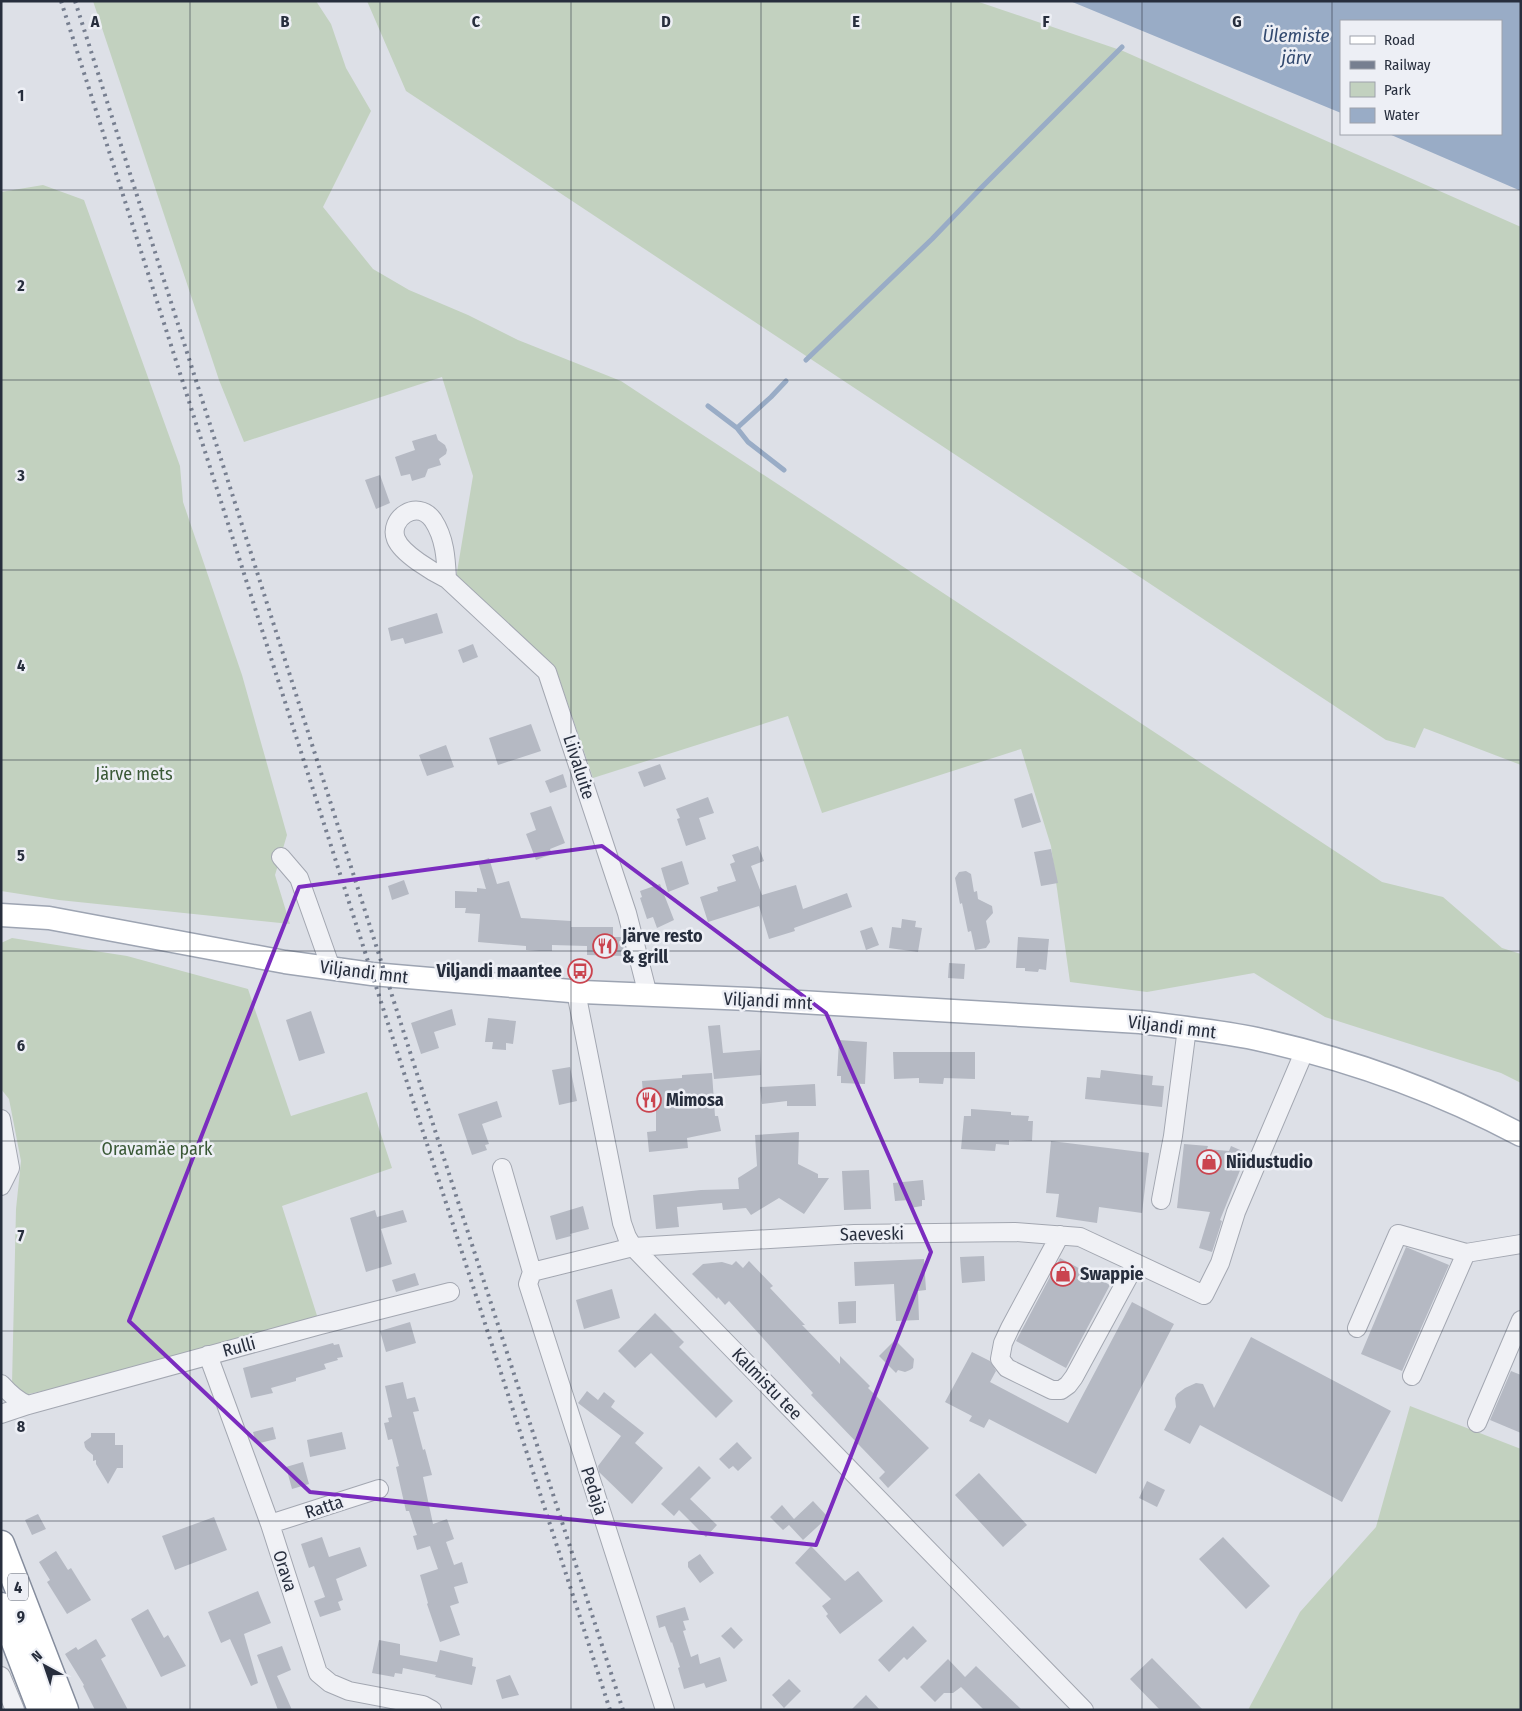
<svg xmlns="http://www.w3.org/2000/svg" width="1522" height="1711" font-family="'Fira Sans Condensed',sans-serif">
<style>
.green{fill:#c2d1bf}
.water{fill:#99acc6}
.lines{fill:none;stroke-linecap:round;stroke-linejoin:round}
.stream{stroke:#99acc6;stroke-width:5}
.building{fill:#b5b9c3}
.minor-casing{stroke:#a3a7b1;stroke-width:20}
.major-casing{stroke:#9da4b2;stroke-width:25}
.highway-casing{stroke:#858d9d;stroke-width:29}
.minor{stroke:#f0f1f5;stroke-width:18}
.major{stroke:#fff;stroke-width:22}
.highway{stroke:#fff;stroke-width:26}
.rail{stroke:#777f90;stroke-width:4;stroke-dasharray:2.5 5;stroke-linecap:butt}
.marked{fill:none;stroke:#7b2cbf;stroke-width:4;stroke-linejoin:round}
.grid{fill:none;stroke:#272e3d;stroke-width:1;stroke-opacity:0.55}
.labels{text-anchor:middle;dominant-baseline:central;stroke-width:5;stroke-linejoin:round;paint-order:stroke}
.shield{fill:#edeff5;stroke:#626874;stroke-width:1}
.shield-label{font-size:16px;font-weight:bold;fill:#272e3d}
.street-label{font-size:18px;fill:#272e3d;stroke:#edeff5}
.park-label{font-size:18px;fill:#395835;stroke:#edeff5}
.poi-label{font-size:18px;font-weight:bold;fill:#272e3d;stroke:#edeff5;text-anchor:start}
.water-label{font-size:19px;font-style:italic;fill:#334a70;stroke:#edeff5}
.grid-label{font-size:16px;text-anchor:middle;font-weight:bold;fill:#272e3d;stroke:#edeff5;stroke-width:5;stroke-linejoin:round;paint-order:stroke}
</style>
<rect width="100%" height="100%" fill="#dde0e7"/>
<!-- green -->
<path class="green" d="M93,1H316L331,24L346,68L371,111L323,207L373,269L409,290L468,315L518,340L621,381L1382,882L1443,897L1502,948L1521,954V1083L1501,1073L1325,1017L1254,973L1147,992L1070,982L1051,846L1021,749L822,813L788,716L593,778L556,669L456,578L473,476L442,377L244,442L219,380Z
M367,1H976L1123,51L1521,227V765L1424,728L1415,748L1386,740L406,91Z
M43,185L84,200L180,466L183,502L242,675L287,835L275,875L290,924L59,900L1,891V192Z
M12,938L127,956L248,989L291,1116L367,1092L392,1168L282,1206L320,1325L208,1355L24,1395L12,1384L16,1209L21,1161L9,1099L1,1089V943Z
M1410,1406L1521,1449V1710H1248L1300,1612L1376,1527Z"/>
<!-- water -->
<path class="water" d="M1070,1H1521V191L1389,134H1501V21H1341V113Z"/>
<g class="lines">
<!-- stream -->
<path class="stream" d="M806,360L932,239L983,186L1122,47
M708,406L737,428L748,442L784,470
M737,428L771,397L786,381"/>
</g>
<!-- building -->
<path class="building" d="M436,434L438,440L445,445L447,450L446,454L439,459L441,465L428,469L425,477L412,481L410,474L401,476L395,457L415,450L412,441Z
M380,475L390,503L376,509L365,480Z
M437,613L443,633L405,644L403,638L391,641L388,628Z
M473,644L478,657L463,663L458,650Z
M531,724L541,751L498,765L489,738Z
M446,745L454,767L427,776L419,755Z
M660,764L666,779L644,787L638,772Z
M563,774L567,787L550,793L545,781Z
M1032,793L1041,822L1022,828L1014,799Z
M708,797L714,813L699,818L706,839L686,846L677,819L680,818L676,809Z
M551,806L565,843L550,849L552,854L536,860L526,834L536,830L530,813Z
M758,846L764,861L751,866L762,895L796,885L803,909L847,893L852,907L794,928L795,931L769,939L759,906L708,922L700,897L718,891L717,887L736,881L730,864L735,862L732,855Z
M1051,849L1058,883L1041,886L1034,852Z
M489,858L497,884L509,881L521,918L571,921V927H613V937H621L625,956L587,955V946L552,945V951H539L526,950V946L478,942L480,914L465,913L466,908H455V891L477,892V888L486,889L478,862Z
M682,861L689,884L668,892L661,868Z
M966,871L971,874L974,892L977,891L978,899L992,906L993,913L986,921L990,942L986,948L975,950L971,931L968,932L962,903L960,904L955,878L959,872Z
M404,880L409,894L392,900L388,886Z
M660,884L674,920L657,928L653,917L647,919L640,898L642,897L640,891Z
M902,919L916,921L915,927L922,928L918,952L889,948L892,927L901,928Z
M872,927L879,945L866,950L860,931Z
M1018,937L1049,939L1046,970L1039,969L1038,972L1025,971V968H1016Z
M949,963L965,964L964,979L948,978Z
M452,1009L456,1025L434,1032L439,1048L421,1054L411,1023Z
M311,1011L325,1053L299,1061L286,1020Z
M488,1018L516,1021L513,1044L506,1043V1050L492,1049L493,1042H485Z
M720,1025L723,1053L760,1050L761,1075L714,1079L708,1026Z
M839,1040L867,1042L865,1084L841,1083V1076H837Z
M893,1052H975V1079L944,1078L943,1084L919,1083V1078L894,1079Z
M570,1067L577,1101L559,1105L552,1070Z
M1101,1070L1153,1076L1152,1085L1164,1086L1162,1107L1085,1099L1087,1077L1100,1078Z
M712,1073L715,1116H718L721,1131L687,1138L688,1148L649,1152L647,1132L656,1131V1106H644L642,1081L682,1078V1075Z
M815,1084L816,1106H787V1101L762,1104L760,1087Z
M497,1101L502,1117L482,1124L489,1144L485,1145L487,1150L472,1155L458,1114Z
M971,1109L1011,1112V1115L1029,1116L1028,1121H1033L1032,1141L1009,1140V1145L996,1144L995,1151L961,1149L964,1116H971Z
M799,1132L798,1164L818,1174V1178H829L804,1214L779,1198L751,1215L746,1208L723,1210L722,1203L677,1207L679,1227L656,1229L653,1195L701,1190L739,1189L738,1178L757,1166L755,1135Z
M1051,1141L1149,1153L1142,1213L1099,1207L1097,1223L1056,1217L1059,1194L1046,1193Z
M1184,1144L1208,1146L1207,1149L1229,1151L1231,1146L1247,1153L1220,1220L1222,1221L1212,1252L1199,1248L1210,1212L1177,1208Z
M869,1170L871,1209L844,1210L842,1171Z
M923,1180L925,1200H922V1206L910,1208L909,1200L895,1201L893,1183Z
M583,1206L589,1229L570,1234L571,1236L556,1240L550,1216Z
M375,1210L377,1217L403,1210L407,1222L381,1229L392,1264L366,1272L350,1218Z
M1406,1247L1449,1265L1402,1371L1361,1354Z
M984,1256L985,1281L962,1283L960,1257Z
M1060,1258L1110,1285L1066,1368L1016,1341Z
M924,1259L926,1290L918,1291L919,1320L896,1321L894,1284L855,1286L854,1262Z
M736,1261L743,1268L749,1261L773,1286L770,1288L805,1325H802L840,1364V1356L870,1386L868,1388L929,1448L888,1488L879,1478L885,1472L811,1395L813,1393L729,1301L725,1305L718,1297L717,1299L692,1274L703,1264L722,1262L732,1265Z
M415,1273L419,1285L396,1292L392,1280Z
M612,1289L620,1318L584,1329L576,1300Z
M856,1301V1323L839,1324L838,1302Z
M1132,1302L1174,1324L1096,1474L989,1419L984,1428L969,1421L972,1416L945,1402L972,1352L990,1361L996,1371L990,1382L1068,1423Z
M655,1313L684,1342L679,1347L733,1401L716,1418L651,1353L635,1368L618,1351Z
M410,1322L416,1343L386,1352L380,1331Z
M1251,1337L1391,1411L1342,1502L1200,1425L1190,1444L1164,1430L1176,1407L1175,1398L1177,1394L1185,1388L1196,1383L1203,1384L1214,1408Z
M895,1340L914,1359L913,1368L910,1370L905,1372L898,1370L896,1373L879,1356Z
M333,1343L334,1345L339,1344L343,1357L337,1358L338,1360L324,1364L326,1369L296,1378V1381L271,1388L273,1393L251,1398L243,1368Z
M1511,1371L1521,1375V1433L1490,1420Z
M403,1382L407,1399L415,1397L419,1411L413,1412L423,1450L425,1449L432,1475L423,1477L433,1524L447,1519L454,1539L446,1542L454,1565L462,1562L468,1583L454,1587L459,1603L450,1606L460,1635L440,1642L427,1604L428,1603L420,1575L438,1569L430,1546L417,1550L413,1536L417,1535L409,1511H406L396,1467L399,1466L392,1439L388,1440L384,1423L389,1422L388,1418L392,1417L385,1386Z
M587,1391L598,1400L604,1392L615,1401L611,1407L644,1433L635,1443L663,1468L632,1504L599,1472L598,1466L621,1436L578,1403Z
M273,1427L276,1439L256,1444L253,1432Z
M342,1432L346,1449L310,1457L307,1440Z
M91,1433H115V1445H123V1468H117L108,1484L96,1464V1460L93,1461V1455L87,1450L85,1447L84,1442L91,1437Z
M737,1442L752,1458L738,1471L733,1466L729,1469L719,1459Z
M303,1462L309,1484L292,1489L286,1467Z
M699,1466L711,1478L690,1499L717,1525L706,1537L679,1510L674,1516L661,1504Z
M979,1473L1027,1525L1003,1547L955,1495Z
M1147,1481L1165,1490L1157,1507L1139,1498Z
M813,1501L828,1517L803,1540L789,1525L783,1530L770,1517L782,1505L794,1519Z
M38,1514L46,1529L32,1535L25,1520Z
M214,1517L227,1550L175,1570L162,1536Z
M322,1537L329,1557L360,1547L367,1566L336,1579L343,1600L338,1602L341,1610L320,1617L314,1601L325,1597L314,1566L309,1568L301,1544Z
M1223,1537L1270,1586L1246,1609L1199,1559Z
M811,1546L845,1581L858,1571L883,1601L840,1634L826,1616L828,1614L822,1606L831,1599L795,1563Z
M56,1551L68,1570L71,1568L91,1600L67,1614L47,1582L50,1580L39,1562Z
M700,1554L714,1573L700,1583L688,1567V1562Z
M258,1591L271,1623L244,1634L258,1683L251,1686L230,1639L221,1643L208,1612Z
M685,1607L689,1620L683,1621L686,1630L683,1631L691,1657L698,1654L700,1664L720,1657L727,1681L706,1688L704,1683L684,1689L678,1668L680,1667L672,1642L671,1643L665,1626L659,1628L656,1616Z
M148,1609L164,1638L168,1635L186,1666L161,1677L131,1619Z
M913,1626L927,1641L907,1660L904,1657L889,1672L878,1660Z
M731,1627L743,1640L734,1649L721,1636Z
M96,1639L106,1656L101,1659L128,1710H95L83,1686L84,1685L65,1654L76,1647L78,1650Z
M379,1640L400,1644V1655L437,1662L440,1650L473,1658L472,1666L476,1667L472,1685L435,1677L436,1675L403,1668L402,1674L395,1673L394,1677L372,1673Z
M282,1646L291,1670L277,1676L292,1710H278L257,1655Z
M1152,1658L1203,1710H1160L1130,1679Z
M948,1659L965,1677L976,1666L1022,1710H984L961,1687L953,1693H944L935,1702L920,1687Z
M510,1675L519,1695L502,1699L496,1680Z
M789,1679L801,1691L784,1708L772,1695Z
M866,1695L880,1710H851Z"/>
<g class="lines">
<!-- minor casing -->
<g class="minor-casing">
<path id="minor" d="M447,579C433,572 402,554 396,539C388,519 417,498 433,520C445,538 446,559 447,579L547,672L627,913L648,995
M281,857L299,878L331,968
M576,992L622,1223L627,1237L633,1247L1084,1710
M1,1119L10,1168L1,1186
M502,1168L532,1272
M1161,1200L1173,1136L1187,1028
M1060,1235L1010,1328L1003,1343L1000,1359L1007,1368L1052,1390H1061L1068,1385L1074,1377L1136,1263
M532,1272L633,1247L854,1234L1015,1232L1080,1237L1204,1295L1220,1263L1236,1212L1305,1050
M532,1272L528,1284L665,1710
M1357,1328L1398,1234L1466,1253
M208,1355L270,1524L318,1673L330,1683L349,1691L423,1705L432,1710
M1412,1376L1466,1253L1521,1244
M1,1384C9,1393 17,1401 28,1405
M1,1414L28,1405L320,1325L450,1292
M1477,1423L1521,1320
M270,1524L379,1489
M1,1676L15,1710"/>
</g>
<!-- major casing -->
<g class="major-casing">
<path id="major" d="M1,915L49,918L285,962L372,974L582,992L749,999L1140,1022C1179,1027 1218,1031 1257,1039C1349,1059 1438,1091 1521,1135"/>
</g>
<!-- highway casing -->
<g class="highway-casing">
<path id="highway" d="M1,1544L65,1710
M1,1606L41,1710"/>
</g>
<!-- minor -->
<use href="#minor" class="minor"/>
<!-- major -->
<use href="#major" class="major"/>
<!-- highway -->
<use href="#highway" class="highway"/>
<!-- rail -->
<path class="rail" d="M61,1L372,974L610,1710
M75,1L440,1146L623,1710"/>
</g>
<!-- marked area -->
<path class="marked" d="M602,846L826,1013L931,1252L816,1545L310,1492L129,1321L299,887Z"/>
<!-- grid -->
<path class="grid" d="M190,1V1710M380,1V1710M571,1V1710M761,1V1710M951,1V1710M1142,1V1710M1332,1V1710M1,190H1521M1,380H1521M1,570H1521M1,760H1521M1,951H1521M1,1141H1521M1,1331H1521M1,1521H1521"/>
<!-- icons -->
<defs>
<g id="restaurant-ring" transform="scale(1.25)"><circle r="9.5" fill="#edeff5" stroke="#ca444f" stroke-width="1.5"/><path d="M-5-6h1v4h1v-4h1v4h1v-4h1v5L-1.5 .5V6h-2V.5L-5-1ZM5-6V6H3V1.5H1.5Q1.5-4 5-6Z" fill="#ca444f"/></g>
<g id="bus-ring" transform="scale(1.25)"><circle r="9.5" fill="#edeff5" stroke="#ca444f" stroke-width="1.5"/><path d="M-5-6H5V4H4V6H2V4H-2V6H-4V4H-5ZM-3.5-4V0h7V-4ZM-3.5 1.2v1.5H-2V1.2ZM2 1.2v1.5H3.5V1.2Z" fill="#ca444f"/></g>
<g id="shop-ring" transform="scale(1.25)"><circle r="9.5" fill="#edeff5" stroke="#ca444f" stroke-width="1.5"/><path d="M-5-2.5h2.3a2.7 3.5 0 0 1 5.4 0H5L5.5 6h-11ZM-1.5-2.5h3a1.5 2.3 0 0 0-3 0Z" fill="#ca444f"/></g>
</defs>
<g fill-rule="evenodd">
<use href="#restaurant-ring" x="605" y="946"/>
<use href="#bus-ring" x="580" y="971"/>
<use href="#restaurant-ring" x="649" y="1100"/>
<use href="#shop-ring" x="1209" y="1162"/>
<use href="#shop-ring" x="1063" y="1274"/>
</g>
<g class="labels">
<!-- shield labels -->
<rect class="shield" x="8" y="1573.5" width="20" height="27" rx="4"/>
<g class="shield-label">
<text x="18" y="1587">4</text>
</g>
<!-- street labels -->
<g class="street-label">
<text transform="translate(579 767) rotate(72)">Liivaluite</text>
<text transform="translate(364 972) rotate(7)">Viljandi mnt</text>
<text transform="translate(768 1001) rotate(3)">Viljandi mnt</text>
<text transform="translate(1172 1027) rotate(7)">Viljandi mnt</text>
<text transform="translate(872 1234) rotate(-1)">Saeveski</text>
<text transform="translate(239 1347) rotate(-15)">Rulli</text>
<text transform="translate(767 1384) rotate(46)">Kalmistu tee</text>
<text transform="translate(594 1491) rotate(72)">Pedaja</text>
<text transform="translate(324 1507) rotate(-18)">Ratta</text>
<text transform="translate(285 1571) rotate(72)">Orava</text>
</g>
<!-- park labels -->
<g class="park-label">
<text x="134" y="774">Järve mets</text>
<text x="157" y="1149">Oravamäe park</text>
</g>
<!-- poi labels -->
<g class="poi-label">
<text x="622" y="936">Järve resto<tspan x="622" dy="21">&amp; grill</tspan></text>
<text x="562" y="971" text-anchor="end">Viljandi maantee</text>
<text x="666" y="1100">Mimosa</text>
<text x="1226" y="1162">Niidustudio</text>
<text x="1080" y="1274">Swappie</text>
</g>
<!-- water labels -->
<g class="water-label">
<text x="1296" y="35">Ülemiste<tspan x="1296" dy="22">järv</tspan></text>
</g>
</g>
<g class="grid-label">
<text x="95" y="27">A</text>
<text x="285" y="27">B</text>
<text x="476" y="27">C</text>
<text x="666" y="27">D</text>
<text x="856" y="27">E</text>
<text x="1046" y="27">F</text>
<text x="1237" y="27">G</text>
<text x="21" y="101">1</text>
<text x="21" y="291">2</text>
<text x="21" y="481">3</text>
<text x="21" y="671">4</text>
<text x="21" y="861">5</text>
<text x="21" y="1051">6</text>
<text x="21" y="1241">7</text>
<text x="21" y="1432">8</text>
<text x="21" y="1622">9</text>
</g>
<!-- border -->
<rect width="1522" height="1711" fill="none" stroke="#272e3d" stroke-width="5"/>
<!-- legend -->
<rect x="1340" y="20" width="162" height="115" fill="#edeff5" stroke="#9ea2ab"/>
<rect x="1350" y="36" width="25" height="8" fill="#ffffff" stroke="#9ea2ab"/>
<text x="1384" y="45" font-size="15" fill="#272e3d">Road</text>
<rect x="1350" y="61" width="25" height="8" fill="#777f90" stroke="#9ea2ab"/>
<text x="1384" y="70" font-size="15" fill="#272e3d">Railway</text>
<rect x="1350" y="82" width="25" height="15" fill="#c2d1bf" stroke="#9ea2ab"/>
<text x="1384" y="95" font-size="15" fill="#272e3d">Park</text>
<rect x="1350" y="108" width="25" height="15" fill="#99acc6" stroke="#9ea2ab"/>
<text x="1384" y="120" font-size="15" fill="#272e3d">Water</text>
<!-- north arrow -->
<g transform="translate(45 1666) rotate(320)" stroke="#edeff5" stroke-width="4" paint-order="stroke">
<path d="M0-4L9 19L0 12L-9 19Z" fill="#272e3d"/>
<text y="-8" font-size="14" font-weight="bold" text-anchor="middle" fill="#272e3d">N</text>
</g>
</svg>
